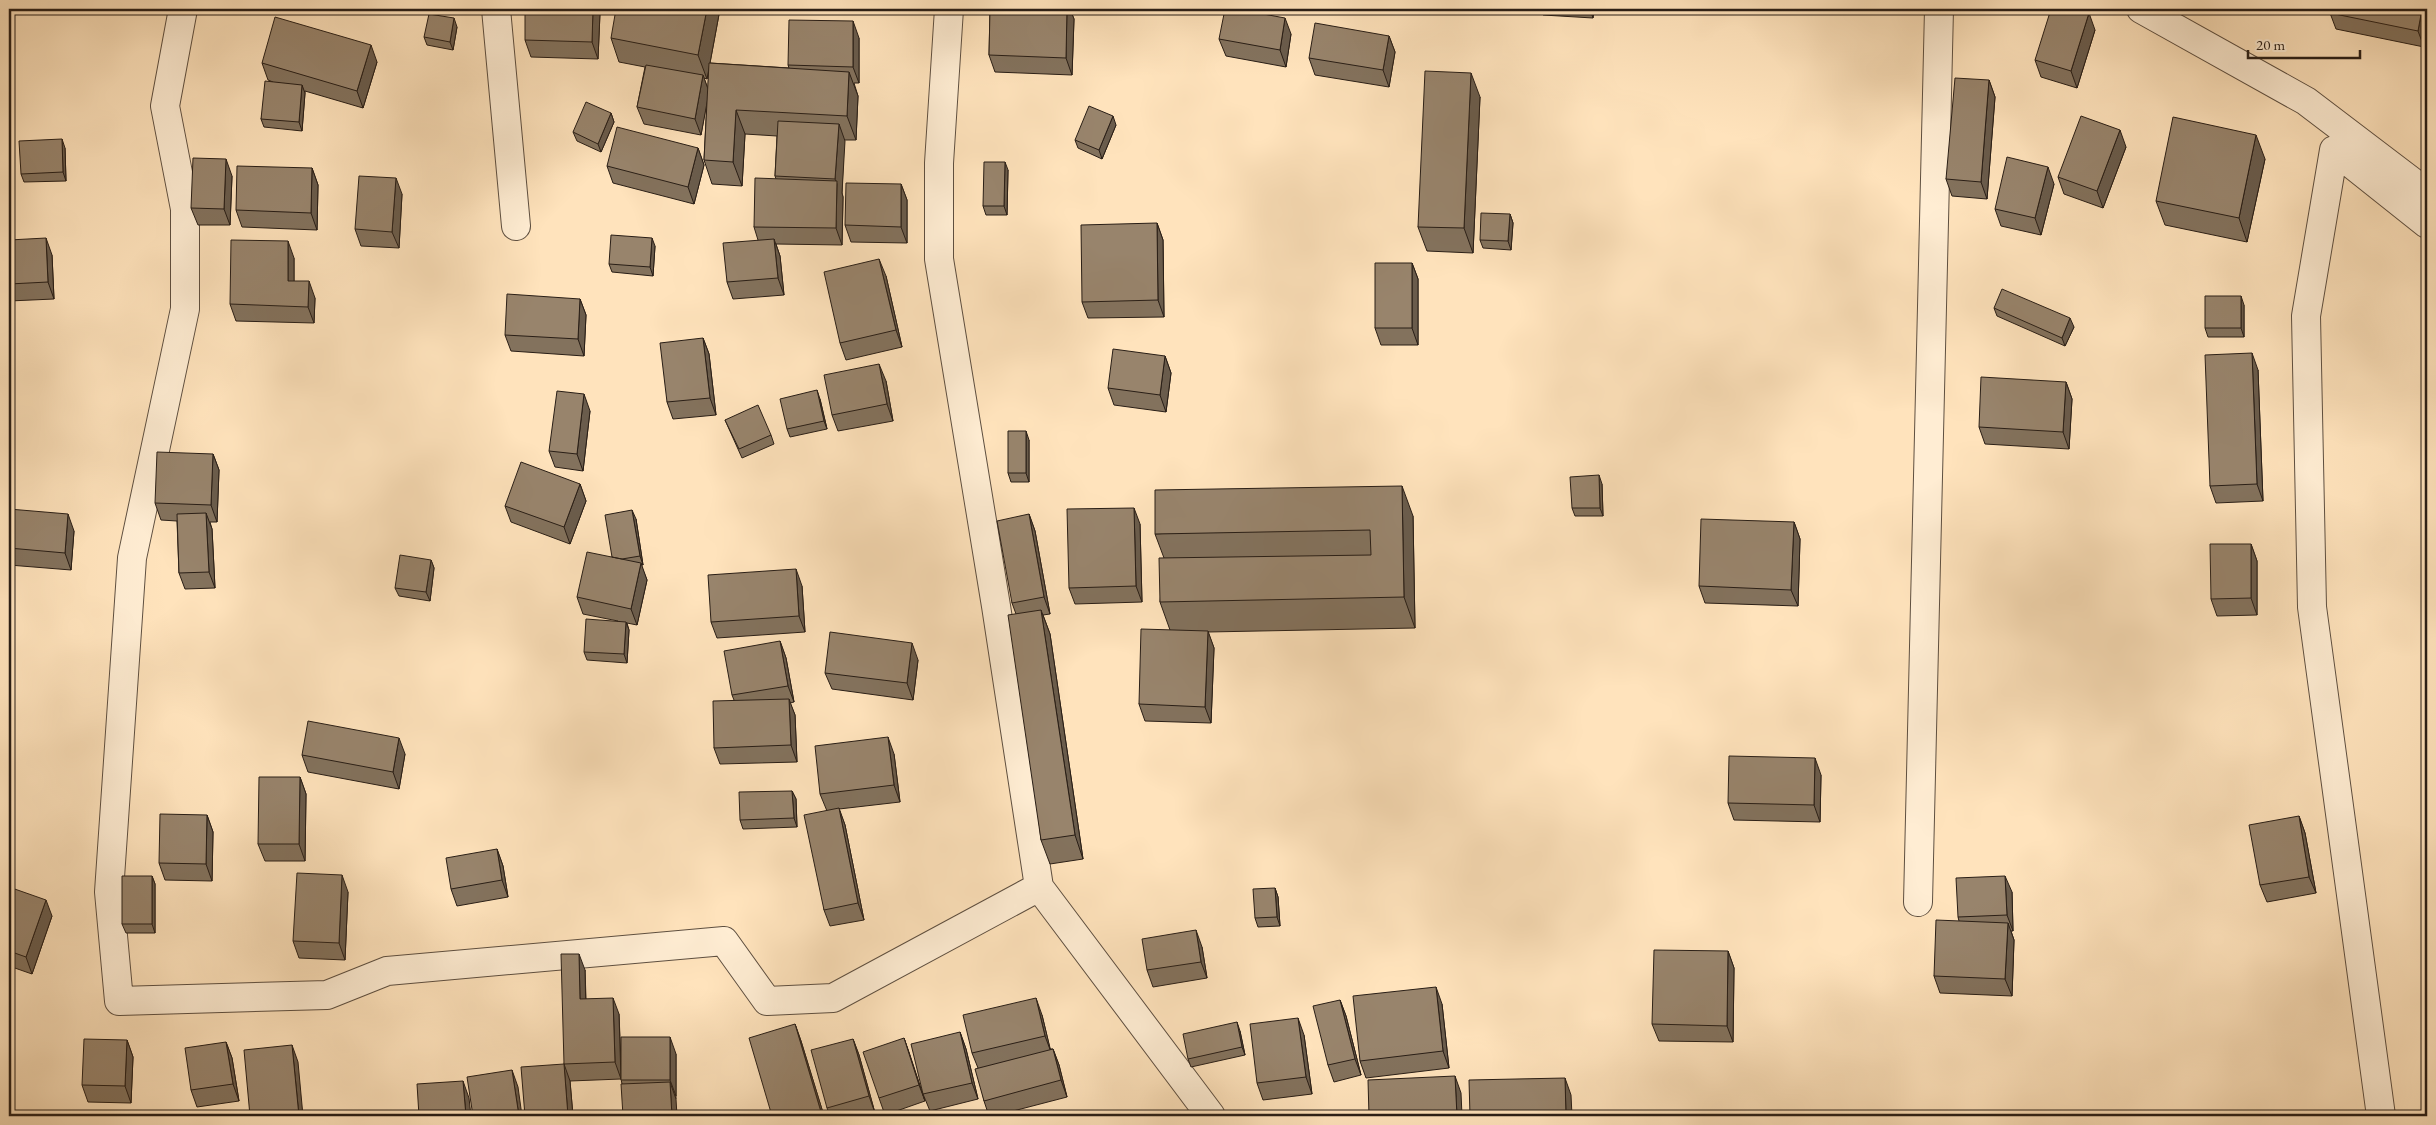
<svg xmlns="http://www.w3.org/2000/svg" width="2436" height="1125" font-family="'EB Garamond',serif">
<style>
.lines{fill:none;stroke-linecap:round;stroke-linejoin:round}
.minor-casing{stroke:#5e4f40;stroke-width:30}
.minor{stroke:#ffedd3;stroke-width:28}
.wall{fill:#83725d;stroke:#291e16;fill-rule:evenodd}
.shaded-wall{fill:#6a5c4c;stroke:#291e16}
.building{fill:#98846c;stroke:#291e16}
</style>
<rect width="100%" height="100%" fill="#ffe3bc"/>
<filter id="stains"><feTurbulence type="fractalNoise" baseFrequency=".004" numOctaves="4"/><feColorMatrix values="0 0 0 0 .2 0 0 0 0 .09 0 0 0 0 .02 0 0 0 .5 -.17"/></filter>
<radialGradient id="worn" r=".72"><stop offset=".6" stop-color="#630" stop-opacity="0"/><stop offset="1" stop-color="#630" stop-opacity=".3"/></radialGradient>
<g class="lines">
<!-- minor casing -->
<g class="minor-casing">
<path id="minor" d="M183,9L165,106L185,209V309L132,558L109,892L119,1001L327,995L387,971L724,941L767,1001L833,998L1039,887
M496,9L516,226
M949,9L939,163V259L996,606L1039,887L1211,1116
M2141,9L2306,101L2427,193
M1918,902L1939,9
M2381,1116L2312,607L2306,316L2334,150L2427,224"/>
</g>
<!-- minor -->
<use href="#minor" class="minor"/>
</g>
<!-- wall -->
<path class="wall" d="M720,9L710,63L789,68L788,65L859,38V83H854L858,96L856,140H844L842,193L843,197L842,245L776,244L780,256L784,295L733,299L727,282L758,240L754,227L776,179L775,176L777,136L745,134L742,186L712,184L704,160L707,101L701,135L644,124L637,107L645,67L619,62L611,38ZM709,68L708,89L704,78L707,79Z
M977,9H1070L1074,19L1072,75L995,72L989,55L990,11Z
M1541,9H1594L1593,18L1543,15Z
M2427,9V32L2424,47L2336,29L2330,13Z
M600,13L598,59L531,57L525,40Z
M457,27L453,50L427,45L424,37Z
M2095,30L2077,88L2041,77L2035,60Z
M1291,34L1286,67L1226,56L1219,39Z
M1389,36L1395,52L1389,87L1315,75L1309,58Z
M377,62L363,108L305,91V93L302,131L264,127L261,119L273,82L268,80L262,63Z
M1989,80L1995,97L1987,199L1952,196L1946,179Z
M1480,97L1473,253L1427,251L1418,227Z
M611,113L614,122L601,152L577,141L573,132Z
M1116,125L1102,159L1078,148L1075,140Z
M2126,147L2103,208L2064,194L2058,177Z
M65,148L66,181L24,182L21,174Z
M698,148L704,165L694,204L613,183L607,166Z
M2265,159L2247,242L2165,225L2156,201Z
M312,168L318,185L317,230L242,227L236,210Z
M1008,170L1007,215H986L983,206Z
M232,176L230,225H198L191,208Z
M901,184L907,200V243L851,242L845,225Z
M2054,184L2041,235L2001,226L1995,209Z
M402,194L399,248L361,246L355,229Z
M1510,214L1513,223L1511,250L1483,248L1480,240Z
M1157,223L1163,240L1164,317L1088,318L1082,302Z
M9,240L52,255L54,299L9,301Z
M655,246L653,276L612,272L609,264Z
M294,258V281L315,298L314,323L236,321L230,304Z
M1412,263L1418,279V345H1381L1375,328Z
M886,276L902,347L846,360L840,343Z
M580,299L586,315L584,356L511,351L505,335Z
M2244,305V337H2208L2205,328Z
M1994,308L2074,327L2065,346L1997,316Z
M703,338L709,354L716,415L673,419L667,402Z
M1165,356L1171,373L1166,412L1114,405L1108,388Z
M2258,370L2263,501L2216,503L2210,486Z
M886,381L893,421L838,431L832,415Z
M2066,382L2072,399L2069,449L1985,444L1979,427Z
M820,399L827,429L790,437L787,429Z
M590,411L583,471L555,467L549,451Z
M725,420L771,435L774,444L742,458Z
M1029,440V482H1011L1008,473Z
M213,454L219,470L217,522H210L212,529L215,588L185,589L179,573L177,521L161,520L155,503Z
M580,484L586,501L570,544L511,522L505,506Z
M1602,484L1603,516H1575L1572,508Z
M9,509L74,531L71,570L9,565Z
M1029,514L1035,531L1050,614L1043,615L1050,634L1083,859L1050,864L1041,840L1016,614L1012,603Z
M1413,516L1415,628L1208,632L1214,648L1211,723L1145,721L1139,704L1170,630L1160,602L1164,558L1155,534Z
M636,519L643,565H641L647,580L637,625L627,623L629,630L627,663L587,660L584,652L618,621L583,614L577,597L612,557Z
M1794,522L1800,539L1798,606L1705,603L1699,586Z
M1140,524L1142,602L1075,604L1069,588Z
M2251,544L2257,561V615L2217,616L2211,599Z
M431,560L434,568L430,601L399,596L395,588Z
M802,586L805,632L717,638L711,622Z
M780,641L786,658L794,702L790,703L795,715L797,762L720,764L714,748L734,700L732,695Z
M918,660L913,700L832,689L825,673Z
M405,754L399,789L308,772L302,755Z
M894,754L900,802L839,809L845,825L864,920L830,926L824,910L827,811L820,794Z
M1821,775L1820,822L1734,820L1728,803Z
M300,777L306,794L305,861H265L258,844Z
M792,791L796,799L797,827L743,829L740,820Z
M207,815L213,832L212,881L165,880L159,863Z
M2299,816L2305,833L2316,893L2267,902L2260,885Z
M497,849L503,866L508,897L457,906L451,889Z
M152,876L155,884V933H126L122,924Z
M9,887L52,916L32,974L9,966Z
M1275,888L1278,897L1280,926L1258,927L1255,918Z
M348,892L345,960L299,958L293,941Z
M2012,892L2013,931H2011L2014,940L2012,996L1940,993L1934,976L1959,921L1958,917Z
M1202,947L1207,978L1153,987L1147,970Z
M1728,951L1734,968L1733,1042L1659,1041L1652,1024Z
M585,970L586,999L619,1014L621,1062L676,1054V1099L622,1084L621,1079L570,1081L573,1116H525L564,1064Z
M1340,1000L1346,1016L1361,1075L1334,1082L1328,1065Z
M1442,1004L1449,1068L1366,1078L1360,1061Z
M1042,1015L1050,1049H1053L1059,1065L1067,1097L994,1116H989L984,1101L978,1068L972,1053Z
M795,1024L801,1041L824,1116H772Z
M1240,1031L1245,1055L1191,1067L1188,1059Z
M960,1032L966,1049L978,1099L930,1111L923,1094Z
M1304,1035L1312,1094L1263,1100L1257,1083Z
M904,1038L925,1101L885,1115L879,1098Z
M853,1039L859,1055L875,1113L864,1116H830L827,1108Z
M127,1040L133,1057L131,1103L88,1102L82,1085Z
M226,1042L232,1058L239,1101L197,1107L191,1090Z"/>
<!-- shaded-wall -->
<path class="shaded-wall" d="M593,9H598L600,13L598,59L592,42Z
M707,9H720L707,79L698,55Z
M1067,9H1070L1074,19L1072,75L1066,58Z
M1590,9H1594L1593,18Z
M2422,9H2427V32L2424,47L2418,31Z
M2089,13L2095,30L2077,88L2071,71Z
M454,18L457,27L453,50L450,42Z
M1285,18L1291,34L1286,67L1280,50Z
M853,21L859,38V83L853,67Z
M1389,36L1395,52L1389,87L1383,70Z
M371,45L377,62L363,108L357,91Z
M849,72L858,96L856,140L847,116Z
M1471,73L1480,97L1473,253L1464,228Z
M703,75L709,92L701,135L695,119Z
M1989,80L1995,97L1987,199L1981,182Z
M302,85L305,93L302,131L299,122Z
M736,110L745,134L742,186L733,162Z
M611,113L614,122L601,152L598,144Z
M1113,116L1116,125L1102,159L1099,150Z
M839,124L845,141L842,193L843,197L842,245L836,228L837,184L835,179Z
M2120,130L2126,147L2103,208L2097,191Z
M2256,135L2265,159L2247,242L2239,218Z
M62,139L65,148L66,181L63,172Z
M698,148L704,165L694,204L688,187Z
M226,159L232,176L230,225L224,209Z
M1005,162L1008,170L1007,215L1004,206Z
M2048,167L2054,184L2041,235L2035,218Z
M312,168L318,185L317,230L311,213Z
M396,178L402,194L399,248L392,232Z
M901,184L907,200V243L901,227Z
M1510,214L1513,223L1511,250L1508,241Z
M1157,223L1163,240L1164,317L1158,300Z
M46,238L52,255L54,299L48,282Z
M652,238L655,246L653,276L650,267Z
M774,239L780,256L784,295L778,278Z
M288,241L294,258V298L288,281Z
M879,259L886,276L902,347L896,330Z
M1412,263L1418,279V345L1412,328Z
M309,281L315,298L314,323L308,307Z
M2241,296L2244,305V337L2241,328Z
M580,299L586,315L584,356L578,339Z
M2070,318L2074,327L2065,346L2062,338Z
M703,338L709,354L716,415L710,398Z
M2252,353L2258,370L2263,501L2257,484Z
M1165,356L1171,373L1166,412L1160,395Z
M879,364L886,381L893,421L887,404Z
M2066,382L2072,399L2069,449L2063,432Z
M817,390L820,399L827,429L824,421Z
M584,394L590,411L583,471L577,454Z
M1026,431L1029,440V482L1026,473Z
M213,454L219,470L217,522L211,505Z
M1599,475L1602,484L1603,516L1600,508Z
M580,484L586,501L570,544L564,527Z
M1402,486L1413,516L1415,628L1404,597Z
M1134,508L1140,524L1142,602L1136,586Z
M632,510L636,519L643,565L640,556Z
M206,513L212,529L215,588L209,572Z
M68,514L74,531L71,570L65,553Z
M1029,514L1035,531L1050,614L1044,597Z
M1794,522L1800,539L1798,606L1791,590Z
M2251,544L2257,561V615L2251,598Z
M431,560L434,568L430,601L426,592Z
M641,563L647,580L637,625L631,609Z
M796,569L802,586L805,632L799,616Z
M1041,610L1050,634L1083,859L1075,835Z
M626,622L629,630L627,663L624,654Z
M1208,631L1214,648L1211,723L1205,707Z
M780,641L786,658L794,702L788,686Z
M912,643L918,660L913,700L907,683Z
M789,699L795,715L797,762L791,745Z
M888,737L894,754L900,802L894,785Z
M399,738L405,754L399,789L393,772Z
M1815,758L1821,775L1820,822L1814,805Z
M300,777L306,794L305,861L299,844Z
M792,791L796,799L797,827L794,818Z
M839,808L845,825L864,920L858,903Z
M207,815L213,832L212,881L206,864Z
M2299,816L2305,833L2316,893L2309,877Z
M497,849L503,866L508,897L502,880Z
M342,875L348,892L345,960L339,943Z
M152,876L155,884V933L152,924Z
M2005,876L2012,892L2013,931L2007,915Z
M1275,888L1278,897L1280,926L1277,917Z
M46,900L52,916L32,974L26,957Z
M2008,923L2014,940L2012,996L2005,979Z
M1196,930L1202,947L1207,978L1201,962Z
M1728,951L1734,968L1733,1042L1727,1026Z
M579,954L585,970L586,1016L580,999Z
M1436,987L1442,1004L1449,1068L1443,1051Z
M613,998L619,1014L621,1079L615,1062Z
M1036,998L1042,1015L1051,1052L1045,1036Z
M1340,1000L1346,1016L1361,1075L1355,1059Z
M1298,1018L1304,1035L1312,1094L1306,1077Z
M1237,1022L1240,1031L1245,1055L1242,1047Z
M795,1024L801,1041L824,1116H823L821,1112Z
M960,1032L966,1049L978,1099L972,1083Z
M670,1037L676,1054V1096L670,1080Z
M904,1038L910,1055L925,1101L919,1085Z
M853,1039L859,1055L875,1113L869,1096Z
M127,1040L133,1057L131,1103L125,1086Z
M226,1042L232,1058L239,1101L233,1084Z
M292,1045L298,1062L303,1116H299Z
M1053,1049L1059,1065L1067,1097L1061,1080Z
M564,1064L570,1081L573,1116H568Z
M512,1070L518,1087L522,1116H519Z
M1455,1076L1461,1093L1462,1116H1457Z
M1565,1078L1571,1095L1572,1116H1566Z
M463,1081L469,1098L471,1116H466Z
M670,1082L676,1099L677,1116H672Z"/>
<!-- building -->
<path class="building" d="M525,9H593L592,42L525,40Z
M616,9H707L698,55L611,38Z
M990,9H1067L1066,58L989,55Z
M1225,9H1236L1285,18L1280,50L1219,39Z
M2051,9H2074L2089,13L2071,71L2035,60Z
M2331,9H2422L2418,31L2330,13Z
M429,14L454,18L450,42L424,37Z
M275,17L371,45L357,91L262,63Z
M789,20L853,21V67L788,65Z
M1315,23L1389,36L1383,70L1309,58Z
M709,63L849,72L847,116L736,110L733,162L704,160Z
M646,65L703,75L695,119L637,107Z
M1425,71L1471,73L1464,228L1418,227Z
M1955,78L1989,80L1981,182L1946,179Z
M265,81L302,85L299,122L261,119Z
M586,102L611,113L598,144L573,132Z
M1089,106L1113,116L1099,150L1075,140Z
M2081,116L2120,130L2097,191L2058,177Z
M2173,117L2256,135L2239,218L2156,201Z
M778,121L839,124L835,179L775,176Z
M617,127L698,148L688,187L607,166Z
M62,139L63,172L21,174L19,141Z
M2007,157L2048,167L2035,218L1995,209Z
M193,158L226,159L224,209L191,208Z
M984,162H1005L1004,206H983Z
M237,166L312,168L311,213L236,210Z
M359,176L396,178L392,232L355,229Z
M755,178L837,181L836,228L754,227Z
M846,183L901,184V227L845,225Z
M1481,213L1510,214L1508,241L1480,240Z
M1157,223L1158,300L1082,302L1081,225Z
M611,235L652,238L650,267L609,264Z
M46,238L48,282L9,284V240Z
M774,239L778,278L727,282L723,243Z
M231,240L288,241V281H309L308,307L230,304Z
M879,259L896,330L840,343L824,272Z
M1375,263H1412V328H1375Z
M2002,289L2070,318L2062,338L1994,308Z
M507,294L580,299L578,339L505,335Z
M2205,296H2241V328H2205Z
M703,338L710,398L667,402L660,343Z
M1113,349L1165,356L1160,395L1108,388Z
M2252,353L2257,484L2210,486L2205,355Z
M879,364L887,404L832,415L824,375Z
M1981,377L2066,382L2063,432L1979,427Z
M817,390L824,421L787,429L780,399Z
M557,391L584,394L577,454L549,451Z
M758,405L771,435L739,449L725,420Z
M1008,431H1026V473H1008Z
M157,452L213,454L211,505L155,503Z
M521,462L580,484L564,527L505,506Z
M1599,475L1600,508H1572L1570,477Z
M1402,486L1404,597L1160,602L1159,558L1371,555L1370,530L1155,534V490Z
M1134,508L1136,586L1069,588L1067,509Z
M9,509L68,514L65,553L9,548Z
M632,510L640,556L622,559L612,557L605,515Z
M206,513L209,572L179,573L177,514Z
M1029,514L1044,597L1012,603L997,521Z
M1701,519L1794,522L1791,590L1699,586Z
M2210,544H2251V598L2211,599Z
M587,552L641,563L631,609L577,597Z
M400,555L431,560L426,592L395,588Z
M796,569L799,616L711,622L708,575Z
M1041,610L1075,835L1041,840L1008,615Z
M586,619L626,622L624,654L584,652Z
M1141,629L1208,631L1205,707L1139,704Z
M830,632L912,643L907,683L825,673Z
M780,641L788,686L732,695L724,651Z
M789,699L791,745L714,748L713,701Z
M308,721L399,738L393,772L302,755Z
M888,737L894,785L820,794L815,746Z
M1729,756L1815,758L1814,805L1728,803Z
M259,777H300L299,844H258Z
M792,791L794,818L740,820L739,792Z
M839,808L858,903L824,910L804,815Z
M160,814L207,815L206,864L159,863Z
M2299,816L2309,877L2260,885L2249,825Z
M497,849L502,880L451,889L446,858Z
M297,873L342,875L339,943L293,941Z
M122,876H152V924H122Z
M2005,876L2007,915L1958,917L1956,878Z
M9,887L46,900L26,957L9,951Z
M1275,888L1277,917L1255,918L1253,889Z
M1936,920L2008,923L2005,979L1934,976Z
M1196,930L1201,962L1147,970L1142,939Z
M1654,950L1728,951L1727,1026L1652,1024Z
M561,954H579L580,999L613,998L615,1062L564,1064Z
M1436,987L1443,1051L1360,1061L1353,996Z
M1036,998L1045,1036L972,1053L963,1015Z
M1340,1000L1355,1059L1328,1065L1313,1006Z
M1298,1018L1306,1077L1257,1083L1250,1024Z
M1237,1022L1242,1047L1188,1059L1183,1034Z
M795,1024L821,1112L807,1116H772L749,1038Z
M960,1032L972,1083L923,1094L911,1044Z
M621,1037H670V1080H621Z
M904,1038L919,1085L879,1098L863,1052Z
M84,1039L127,1040L125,1086L82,1085Z
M853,1039L869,1096L827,1108L811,1050Z
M226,1042L233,1084L191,1090L185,1048Z
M292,1045L299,1116H250L244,1050Z
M1053,1049L1061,1080L984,1101L975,1069Z
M564,1064L568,1116H525L521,1067Z
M512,1070L519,1116H473L467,1077Z
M1455,1076L1457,1116H1369L1368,1080Z
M1565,1078L1566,1116H1470L1469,1080Z
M463,1081L466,1116H419L417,1084Z
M670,1082L672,1116H623L621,1084Z"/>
<!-- margin -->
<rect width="2436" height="1125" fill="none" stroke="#ffe3bc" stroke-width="30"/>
<rect x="10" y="10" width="2416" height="1105" fill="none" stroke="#291e16" stroke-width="2.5"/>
<rect x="15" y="15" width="2406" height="1095" fill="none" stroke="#291e16"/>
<!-- scale -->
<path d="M2248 50v8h112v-8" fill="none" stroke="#291e16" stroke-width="2.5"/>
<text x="2256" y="50" font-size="15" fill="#291e16" stroke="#ffedd3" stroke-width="4" paint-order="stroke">20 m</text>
<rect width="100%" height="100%" filter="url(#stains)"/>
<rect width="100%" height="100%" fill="url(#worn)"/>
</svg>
